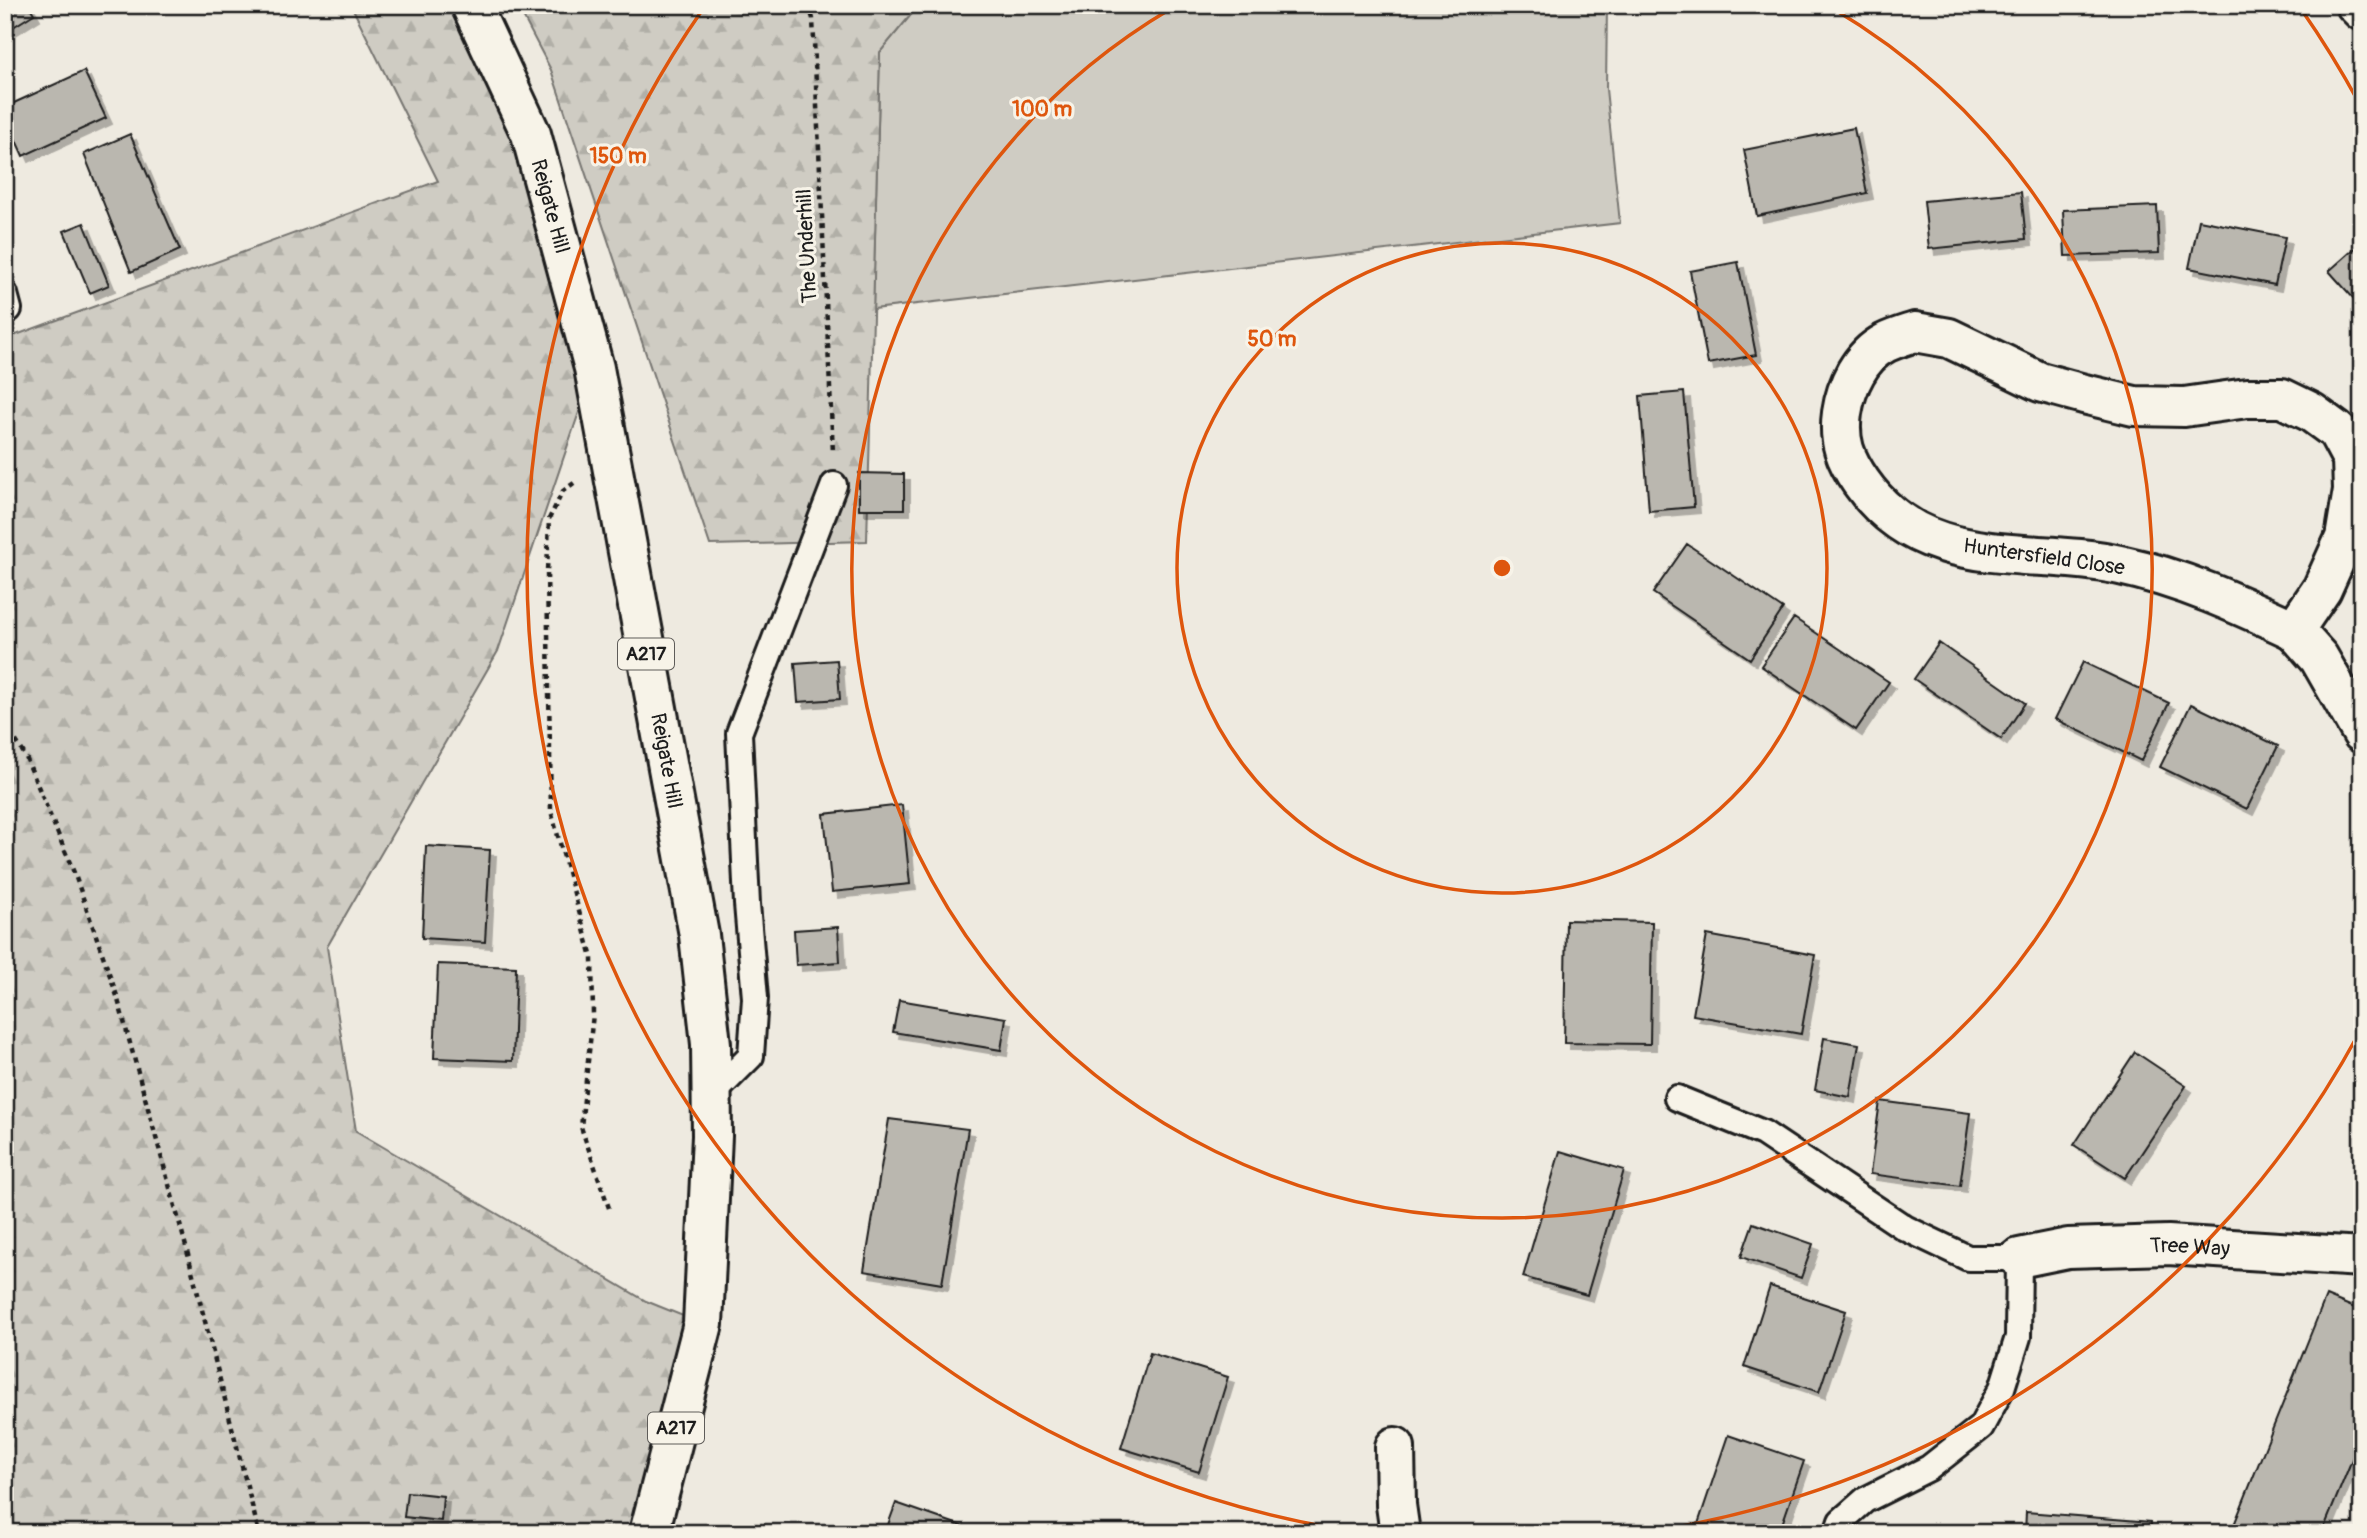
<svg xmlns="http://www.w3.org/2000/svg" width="2367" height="1538" font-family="Pangolin,sans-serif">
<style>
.green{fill:#cfccc3;stroke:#767470;stroke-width:2}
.forest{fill:url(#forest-firs);stroke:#767470;stroke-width:2}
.building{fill:#bab7af;stroke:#1c1c1c;stroke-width:2;filter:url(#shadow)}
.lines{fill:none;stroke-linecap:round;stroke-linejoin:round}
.service-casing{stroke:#1c1c1c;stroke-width:30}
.minor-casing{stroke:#1c1c1c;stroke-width:44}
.primary-casing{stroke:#1c1c1c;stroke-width:44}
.path{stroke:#1c1c1c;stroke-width:4.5;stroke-dasharray:5 5;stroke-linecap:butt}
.service{stroke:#f7f3e8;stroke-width:24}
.minor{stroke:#f7f3e8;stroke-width:38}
.primary{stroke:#f7f3e8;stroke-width:38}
.ring{fill:none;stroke:#de560d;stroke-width:3.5}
.labels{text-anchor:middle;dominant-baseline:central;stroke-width:6;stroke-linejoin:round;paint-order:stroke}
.shield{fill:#f7f3e8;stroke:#5e5c59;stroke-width:2}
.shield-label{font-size:19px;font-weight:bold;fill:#1c1c1c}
.street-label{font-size:21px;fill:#1c1c1c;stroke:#f7f3e8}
.centre{fill:#de560d;stroke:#f7f3e8;stroke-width:3.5}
.ring-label{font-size:21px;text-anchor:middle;font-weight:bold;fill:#de560d;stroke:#f7f3e8;stroke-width:6;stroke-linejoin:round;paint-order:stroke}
</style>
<defs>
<pattern id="forest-firs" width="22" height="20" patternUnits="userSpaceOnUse" patternTransform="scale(1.75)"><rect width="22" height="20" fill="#cfccc3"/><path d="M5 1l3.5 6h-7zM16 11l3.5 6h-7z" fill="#b1afa7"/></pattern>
<filter id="shadow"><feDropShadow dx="6" dy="6" stdDeviation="0" flood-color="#0004"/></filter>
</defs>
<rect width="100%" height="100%" fill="#eeeae0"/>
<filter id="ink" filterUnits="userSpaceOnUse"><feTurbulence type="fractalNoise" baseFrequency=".0143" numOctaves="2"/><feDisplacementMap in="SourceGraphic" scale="14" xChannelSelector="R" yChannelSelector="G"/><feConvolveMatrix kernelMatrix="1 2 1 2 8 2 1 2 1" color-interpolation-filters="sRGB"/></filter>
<g filter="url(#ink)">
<!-- green -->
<path class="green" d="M919,5H1607L1606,89L1620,223L873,309L880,52Z"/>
<!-- forest -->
<path class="forest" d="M351,5H471L594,368L498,651L327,947L356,1131L646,1301L703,1324L636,1533H5V339L438,181Z
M517,5H919L880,52L867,541L710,545L551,70Z"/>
<!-- building -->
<path class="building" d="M5,5H29L34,14L5,32Z
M84,71L106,118L23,156L5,116V107Z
M1854,128L1867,193L1757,216L1744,150Z
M130,134L180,250L131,272L84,154Z
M2021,192L2026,239L1929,249L1924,201Z
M2157,206L2159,253L2065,256L2063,210Z
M2199,220L2285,237L2275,285L2189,268Z
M84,223L109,285L90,293L64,231Z
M2362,242V308L2329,271Z
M1738,262L1756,355L1708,364L1690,271Z
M1684,392L1694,507L1649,511L1640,396Z
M859,473L904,474V509H859Z
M1687,544L1783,609L1750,659L1653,593Z
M1794,618L1889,682L1856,730L1761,666Z
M1939,643L2025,703L2001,739L1914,679Z
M837,660L840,699L798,702L795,663Z
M2083,662L2169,703L2141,761L2055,719Z
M2191,704L2278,746L2247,809L2160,767Z
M902,805L910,884L832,892L824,814Z
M426,846L490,850L485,942L422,938Z
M1566,920L1652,922L1650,1044L1564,1043Z
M838,927L840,962L796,965L794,930Z
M1707,935L1815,955L1801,1034L1693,1015Z
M438,964L516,967L513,1061L434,1058Z
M899,1000L1006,1018L1001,1050L893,1032Z
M1824,1038L1859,1044L1850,1097L1815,1090Z
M2135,1052L2186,1086L2125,1178L2074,1145Z
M1880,1101L1970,1113L1960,1186L1870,1174Z
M889,1119L968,1129L942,1284L864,1271Z
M1560,1151L1624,1170L1587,1295L1523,1277Z
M1753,1223L1813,1244L1801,1278L1741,1257Z
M1770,1286L1846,1311L1819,1392L1744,1367Z
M2326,1296L2362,1311V1435L2322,1533H2254L2234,1525Z
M1150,1353L1228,1377L1199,1472L1121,1448Z
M1728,1435L1804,1461L1779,1533H1695Z
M407,1492L443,1496L441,1521L404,1517Z
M896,1503L982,1533H885Z
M2026,1512L2151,1522V1533H2025Z"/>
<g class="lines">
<!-- service casing -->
<g class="service-casing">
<path id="service" d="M5,294L9,309
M712,1095L751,1056L755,998L747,904L739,733L834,485
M1677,1098L1763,1133L1905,1228L1968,1258H2019L2018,1337L2002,1388L1981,1427L1929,1468L1865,1500L1841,1521L1837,1533"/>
</g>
<!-- minor casing -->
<g class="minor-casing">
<g id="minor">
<path d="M2356,5L2362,11"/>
<path d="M1915,332L1949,338L2040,382L2084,394L2134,406L2184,407L2247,398H2282L2311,412L2337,431L2352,459L2353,490L2345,538L2322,589L2294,630C2238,604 2181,578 2120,565C2028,545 1925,574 1861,482C1845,459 1838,441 1842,413C1846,386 1860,356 1885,343C1895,338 1906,335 1915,332Z"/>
<path d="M2294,630L2319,658L2362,733"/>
<path id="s1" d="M2019,1258L2068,1248L2168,1245L2362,1257"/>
<path d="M1395,1447L1396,1505L1400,1533"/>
</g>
</g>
<!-- primary casing -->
<g class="primary-casing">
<g id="primary">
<path id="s2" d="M471,5L531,134L594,368L699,935L711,1044L712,1136L703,1324L649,1533"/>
</g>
</g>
<!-- path -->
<path class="path" d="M809,5L813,19L833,453
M574,483L563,491L549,519L547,572L551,811L592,958L593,1014L581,1127L610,1211
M5,724L25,755L75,875L117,996L184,1239L259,1533"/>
<!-- service -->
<use href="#service" class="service"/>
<!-- minor -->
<use href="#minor" class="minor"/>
<!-- primary -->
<use href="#primary" class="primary"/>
</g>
</g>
<!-- distance rings -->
<g class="ring">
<circle cx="1502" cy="568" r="325"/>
<path d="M1832 8A650 650 0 1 1 1172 8"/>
<path d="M2359 1033A975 975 0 0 1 1646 1532M1358 1532A975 975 0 0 1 703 9M2301 9A975 975 0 0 1 2359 103"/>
</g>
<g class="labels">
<!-- shield labels -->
<g class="shield">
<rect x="618" y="638.5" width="56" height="31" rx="5"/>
<rect x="648" y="1412.5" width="56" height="31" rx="5"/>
</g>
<g class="shield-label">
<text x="646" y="654">A217</text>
<text x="676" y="1428">A217</text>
</g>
<!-- street labels -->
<g class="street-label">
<text stroke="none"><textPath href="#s2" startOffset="217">Reigate Hill</textPath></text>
<text transform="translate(807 246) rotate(-93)">The Underhill</text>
<text transform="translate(2044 557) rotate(8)">Huntersfield Close</text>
<text stroke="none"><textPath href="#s2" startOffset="784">Reigate Hill</textPath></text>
<text stroke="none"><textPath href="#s1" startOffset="172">Tree Way</textPath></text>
</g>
</g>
<circle cx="1502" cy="568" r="10" class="centre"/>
<g class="ring-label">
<text x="1042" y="116">100 m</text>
<text x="618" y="163">150 m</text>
<text x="1272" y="346">50 m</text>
</g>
<!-- margin -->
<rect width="2367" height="1538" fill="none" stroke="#f7f3e8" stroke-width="28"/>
<rect x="14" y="14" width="2339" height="1510" fill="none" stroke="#1c1c1c" stroke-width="2.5" filter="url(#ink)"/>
</svg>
